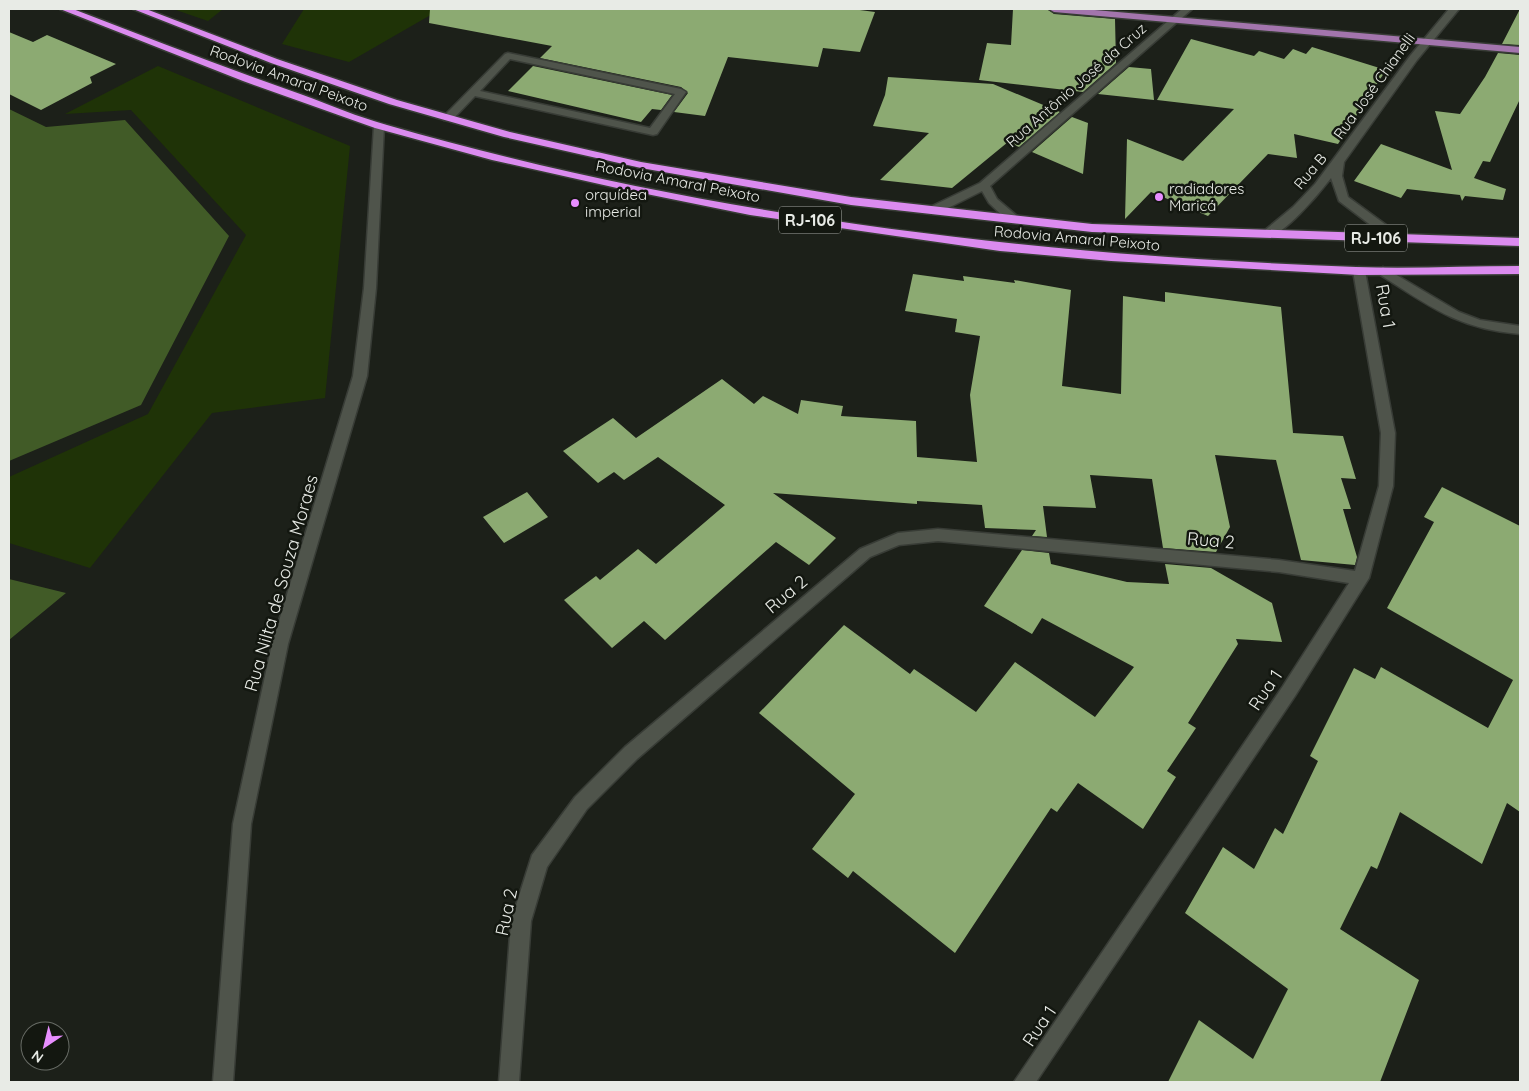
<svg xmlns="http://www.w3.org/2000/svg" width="1529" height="1091" font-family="Quicksand,sans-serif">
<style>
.green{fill:#1f3307}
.forest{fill:#415b27}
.building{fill:#8caa72}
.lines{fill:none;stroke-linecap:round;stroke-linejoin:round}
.minor-casing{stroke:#383c36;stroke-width:3}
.major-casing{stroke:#383c36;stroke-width:3}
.highway-casing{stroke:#383c36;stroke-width:3}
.minor{fill:#4f544b;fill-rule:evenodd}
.major{fill:#a375ad;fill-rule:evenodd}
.highway{fill:#db8bef;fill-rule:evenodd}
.poi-dot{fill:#e88eff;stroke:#131710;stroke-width:2}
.labels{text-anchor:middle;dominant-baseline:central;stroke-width:5;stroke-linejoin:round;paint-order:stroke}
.far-street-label{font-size:15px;fill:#e8ebe6;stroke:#131710}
.far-poi-label{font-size:15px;fill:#e8ebe6;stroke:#131710;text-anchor:start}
.shield{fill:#131710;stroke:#a8aba6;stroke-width:1}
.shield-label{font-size:16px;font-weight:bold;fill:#e8ebe6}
.street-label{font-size:18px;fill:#e8ebe6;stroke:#131710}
</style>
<rect width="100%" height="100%" fill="#1c2019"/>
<!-- green -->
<path class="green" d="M173,9H223L208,21Z
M304,9H441L349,62L282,44Z
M158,66L350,146L325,398L212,413L90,568L9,543V477L148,414L246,235L131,110L65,114Z"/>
<!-- forest -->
<path class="forest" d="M9,109L46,127L125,120L229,236L141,405L9,461Z
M9,579L66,593L9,640Z"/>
<!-- building -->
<path class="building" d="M430,9H852L875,12L860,52L823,48L818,67L728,57L705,116L674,112L688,93L681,87L540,58L552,46L429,23Z
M1013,9H1047L1054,14L1115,19L1116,63L1083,92L979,80L987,43L1011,45Z
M1520,9V45L1502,44Z
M9,32L33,42L47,35L116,64L90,77L92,83L41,110L9,94Z
M1191,39L1254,56L1259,51L1284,59L1293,49L1306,54L1312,47L1386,70L1338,144L1294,134L1297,158L1268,154L1208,216L1151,192L1125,219L1127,139L1183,161L1234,109L1157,100Z
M1498,53L1520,55V99L1490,162L1483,161L1474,178L1506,189L1503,200L1465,196L1462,201L1460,195L1407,189L1401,198L1354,181L1381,144L1452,170L1435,111L1460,114L1485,77Z
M533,66L672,95L661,110L652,109L641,122L508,91Z
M1129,67L1151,69L1154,100L1098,94Z
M888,77L993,84L1060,112L1019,147L1008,142L952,188L880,180L929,133L873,126L885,95Z
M1072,117L1088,123L1083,174L1032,152Z
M913,274L964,281L963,276L1015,283L1014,280L1071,290L1062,386L1121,394L1123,296L1165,302V292L1281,307L1293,433L1343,436L1356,479L1341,478L1351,509H1343L1357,557L1355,565L1301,560L1276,460L1215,455L1230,527L1216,552L1163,548L1152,479L1090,475L1096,508L1043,506L1047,537L1032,536L1036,530L985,528L982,505L917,501V504L773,493L836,538L809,565L776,542L665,640L644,621L612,648L564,600L596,576L600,580L638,549L656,564L725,505L658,457L624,480L614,472L598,483L563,451L613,418L636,438L722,379L754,404L763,396L798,414L801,400L843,406L841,416L916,421L917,457L977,462L970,395L980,336L955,332L957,319L905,311Z
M1442,487L1520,526V812L1507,803L1482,864L1400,812L1377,869L1371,866L1340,929L1419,980L1380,1082H1168L1199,1020L1253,1059L1288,989L1185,913L1223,847L1254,869L1275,828L1283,834L1318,761L1310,756L1354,668L1375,679L1381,667L1488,728L1513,680L1387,608L1434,522L1424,517Z
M527,492L548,517L504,543L483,517Z
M1022,550L1049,553L1051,564L1127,582L1169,584L1165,564L1211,568L1272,603L1282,642L1236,639L1238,644L1188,723L1196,728L1167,771L1176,777L1143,829L1078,783L1057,812L1051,808L955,953L853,871L848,878L812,849L855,794L759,713L844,625L910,674L914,669L976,712L1015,662L1095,717L1134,667L1042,618L1032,634L984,606Z"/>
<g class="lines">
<!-- minor casing -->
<g class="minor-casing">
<path id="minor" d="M1182,9H1192L990,186L997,199L1017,216V222H1009L989,203L982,191L938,213H930V207L980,183Z
M1449,9H1459L1417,60L1344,162L1342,176L1348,197L1401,236V242H1393L1339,201L1331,178C1321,191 1280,241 1264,237V231L1293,207L1315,184L1410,56Z
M508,53L681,89L686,92L657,134L653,135L475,96L452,120H444V116L505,54ZM510,59L675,94L650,128L480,91Z
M379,123L384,126L376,288L367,376L288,644L251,824L233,1082H213L233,824L272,644L353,376L364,288L374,126Z
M1359,267L1365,271L1395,433L1393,486L1369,578L1295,696L1036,1082H1014L1283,686L1349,583L1279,572L938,541L899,545L870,557L637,759L587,809L547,867L531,921L519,1082H499L511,921L532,855L575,797L625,747L860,549L898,533L938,529L1279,560L1355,571L1379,486L1381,433L1353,271Z
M1383,267L1459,312L1480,320L1520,326V334C1458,329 1429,306 1379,274L1377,271Z"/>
</g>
<!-- major casing -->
<g class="major-casing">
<path id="major" d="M1049,9H1083L1520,47V53L1054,12Z"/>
</g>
<!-- highway casing -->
<g class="highway-casing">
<path id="highway" d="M60,9H73C149,38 225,68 303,95C330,105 358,117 387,125C701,216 1030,255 1356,267C1411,269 1466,266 1520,266V274L1359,275L1111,261L1000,251L750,215L617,188L492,160L375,128L243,81Z
M133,9H146L277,59L397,100L510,132L641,162L851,197L1092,224L1520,238V246L1092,232L851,205L641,168L504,137L389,104L271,63Z"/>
</g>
<!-- minor -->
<use href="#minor" class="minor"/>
<!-- major -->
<use href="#major" class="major"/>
<!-- highway -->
<use href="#highway" class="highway"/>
</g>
<!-- markers -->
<g class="poi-dot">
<circle cx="1159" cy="197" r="5"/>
<circle cx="575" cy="203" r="5"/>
</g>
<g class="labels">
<!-- far-street labels -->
<g class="far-street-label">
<text transform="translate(289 78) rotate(20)">Rodovia Amaral Peixoto</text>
<text transform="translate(1076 85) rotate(-41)">Rua Antônio José da Cruz</text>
<text transform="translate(1374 86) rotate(-54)">Rua José Chianelli</text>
<text transform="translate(1310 171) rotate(-50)">Rua B</text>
<text transform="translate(678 181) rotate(11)">Rodovia Amaral Peixoto</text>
<text transform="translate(1077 238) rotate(5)">Rodovia Amaral Peixoto</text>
</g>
<!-- far-poi labels -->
<g class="far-poi-label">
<text x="1169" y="188">radiadores<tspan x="1169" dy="17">Maricá</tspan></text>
<text x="585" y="194">orquídea<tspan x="585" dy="17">imperial</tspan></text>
</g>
<!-- shield labels -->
<g class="shield">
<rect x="779" y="206.5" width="62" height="27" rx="4"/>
<rect x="1345" y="224.5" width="62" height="27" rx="4"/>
</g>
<g class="shield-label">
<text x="810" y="220">RJ-106</text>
<text x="1376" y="238">RJ-106</text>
</g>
<!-- street labels -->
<g class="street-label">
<text transform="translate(1386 306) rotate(80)">Rua 1</text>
<text transform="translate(1211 540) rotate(5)">Rua 2</text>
<text transform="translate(281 583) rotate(-74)">Rua Nilta de Souza Moraes</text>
<text transform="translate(786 594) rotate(-40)">Rua 2</text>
<text transform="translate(1265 690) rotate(-56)">Rua 1</text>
<text transform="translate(506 912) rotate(-78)">Rua 2</text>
<text transform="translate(1039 1026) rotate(-56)">Rua 1</text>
</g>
</g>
<!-- border -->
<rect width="1529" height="1091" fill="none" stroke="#e8ebe6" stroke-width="20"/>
<!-- north arrow -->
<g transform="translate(45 1046) rotate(215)"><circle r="24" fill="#131710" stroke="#686c66"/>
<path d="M0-4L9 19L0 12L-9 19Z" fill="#e88eff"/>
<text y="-8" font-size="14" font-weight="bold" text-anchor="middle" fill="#e8ebe6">N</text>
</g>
</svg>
